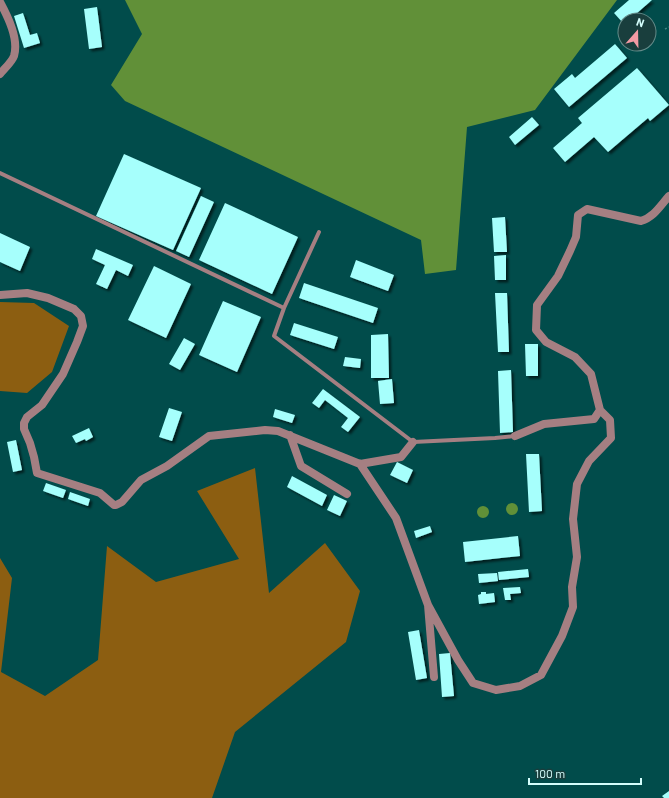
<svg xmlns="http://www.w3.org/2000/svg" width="669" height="798" font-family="Barlow,sans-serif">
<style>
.forest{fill:#8c5e11}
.water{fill:#619038}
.building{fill:#a6fffc;filter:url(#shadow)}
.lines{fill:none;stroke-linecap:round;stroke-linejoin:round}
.path{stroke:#438482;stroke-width:1.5;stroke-dasharray:2 2;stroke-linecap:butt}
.lane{stroke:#a57f82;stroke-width:4}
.street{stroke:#a57f82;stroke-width:8}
</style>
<defs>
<filter id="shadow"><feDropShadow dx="2.5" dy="2.5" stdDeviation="1" flood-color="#0009"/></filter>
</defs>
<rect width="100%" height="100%" fill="#014c4b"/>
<!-- forest -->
<path class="forest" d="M0,302L34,303L69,326L52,372L27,393L0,391Z
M255,468L269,593L325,543L360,591L346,642L235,732L212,798H0V558L12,578L1,672L45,696L98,660L107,546L156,582L239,559L197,491Z"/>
<!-- water -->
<path class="water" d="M125,0H617L535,110L467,127L456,270L425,274L421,240L125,101L111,85L142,34Z
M506 509a6 6 0 1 1 12 0a6 6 0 1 1-12 0Z
M477 512a6 6 0 1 1 12 0a6 6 0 1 1-12 0Z"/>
<!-- building -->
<path class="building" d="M629,0H652L629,20H625L624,24L614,13Z
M97,7L102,47L89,49L84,9Z
M23,13L30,35L37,33L40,43L24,48L14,16Z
M615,44L627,58L569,107L554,89L572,74L575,78Z
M637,68L669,105L650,121L648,118L608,152L594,137L565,162L553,148L582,123L578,118Z
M532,117L539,125L515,145L509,137Z
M124,154L201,188L173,250L96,216Z
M201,196L214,202L189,257L176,251Z
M225,203L298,237L272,294L199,260Z
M505,217L507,252H494L492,218Z
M0,233L30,247L20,271L0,262Z
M96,249L133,265L128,276L116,270L107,289L96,284L105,265L92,259Z
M506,255V280H495L494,256Z
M356,260L394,275L388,291L350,277Z
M154,266L191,284L166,338L128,320Z
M304,283L378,308L373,323L299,298Z
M495,293H507L509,352H498Z
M223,301L261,317L237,372L199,355Z
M294,323L338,337L334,349L290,335Z
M388,334L389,378H371V335Z
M184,338L195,344L180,370L169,364Z
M525,344H538V376H526Z
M345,357L361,359L360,368L343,366Z
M511,370L513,432L500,433L498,371Z
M392,379L394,403L380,404L378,381Z
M323,389L360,417L348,432L341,427L348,418L325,400L319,408L312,403Z
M169,408L182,412L172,441L159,437Z
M275,409L295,415L292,423L273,417Z
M89,428L93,437L86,441L85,439L76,443L72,436Z
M16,440L22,470L13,472L7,442Z
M526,454H539L542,511L529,512Z
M397,462L413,470L407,483L390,475Z
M292,476L327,495L322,506L287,487Z
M46,483L66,490L63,498L43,491Z
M70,492L90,499L88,506L68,499Z
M334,495L347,501L340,516L327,510Z
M430,526L432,532L416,538L414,531Z
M518,536L520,556L465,562L463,542Z
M528,569L529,577L499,580L498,572Z
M497,573L498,581L479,583L478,574Z
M520,587L521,593L510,594L511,600H505L503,588Z
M481,592H486V594L494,593L495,602L479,604L478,595L481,594Z
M419,630L427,678L416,680L408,632Z
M450,653L454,696L442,697L439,654Z
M669,791V798H664L662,796Z"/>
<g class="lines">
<!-- path -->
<path class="path" d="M665,29L669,27"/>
<!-- lane -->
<path class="lane" d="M0,173L284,308
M319,232L284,308L274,336L413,442L495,438L515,436"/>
<!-- street -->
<path class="street" d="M0,2C8,17 19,39 14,56C12,62 4,69 0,74
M0,295L27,293L48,298L74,309L81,316L83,326L77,342L63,374L42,405L27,417L24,423V429L30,443L34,457L37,473L100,493L114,505H116L122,502L141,480L167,466L209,436L265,430L278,431L360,464L401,457L413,442
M290,435L301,466L347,494
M515,436L544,424L594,419L600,410L591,374L575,357L546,342L536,330L537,305L558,276L570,251L576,237L578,215L587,209L641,221C654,217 660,206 669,196
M360,464L396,518L428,605L434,677
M428,605L458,660L473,683L496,690L520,686L541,675L562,636L573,607L572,587L577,557L573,519L577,484L589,461L611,438L610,420L600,410"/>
</g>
<!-- north arrow -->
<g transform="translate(637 32) rotate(20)"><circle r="19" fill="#193e3d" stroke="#648b89"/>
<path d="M0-3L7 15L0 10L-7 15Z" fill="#f49aa4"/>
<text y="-6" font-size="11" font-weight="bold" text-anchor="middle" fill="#d4fefc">N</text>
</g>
<!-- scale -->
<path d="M529 778v6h112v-6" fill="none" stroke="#d4fefc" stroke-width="2"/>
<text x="535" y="778" font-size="12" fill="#d4fefc" stroke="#193e3d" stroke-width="3" paint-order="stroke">100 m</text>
</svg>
